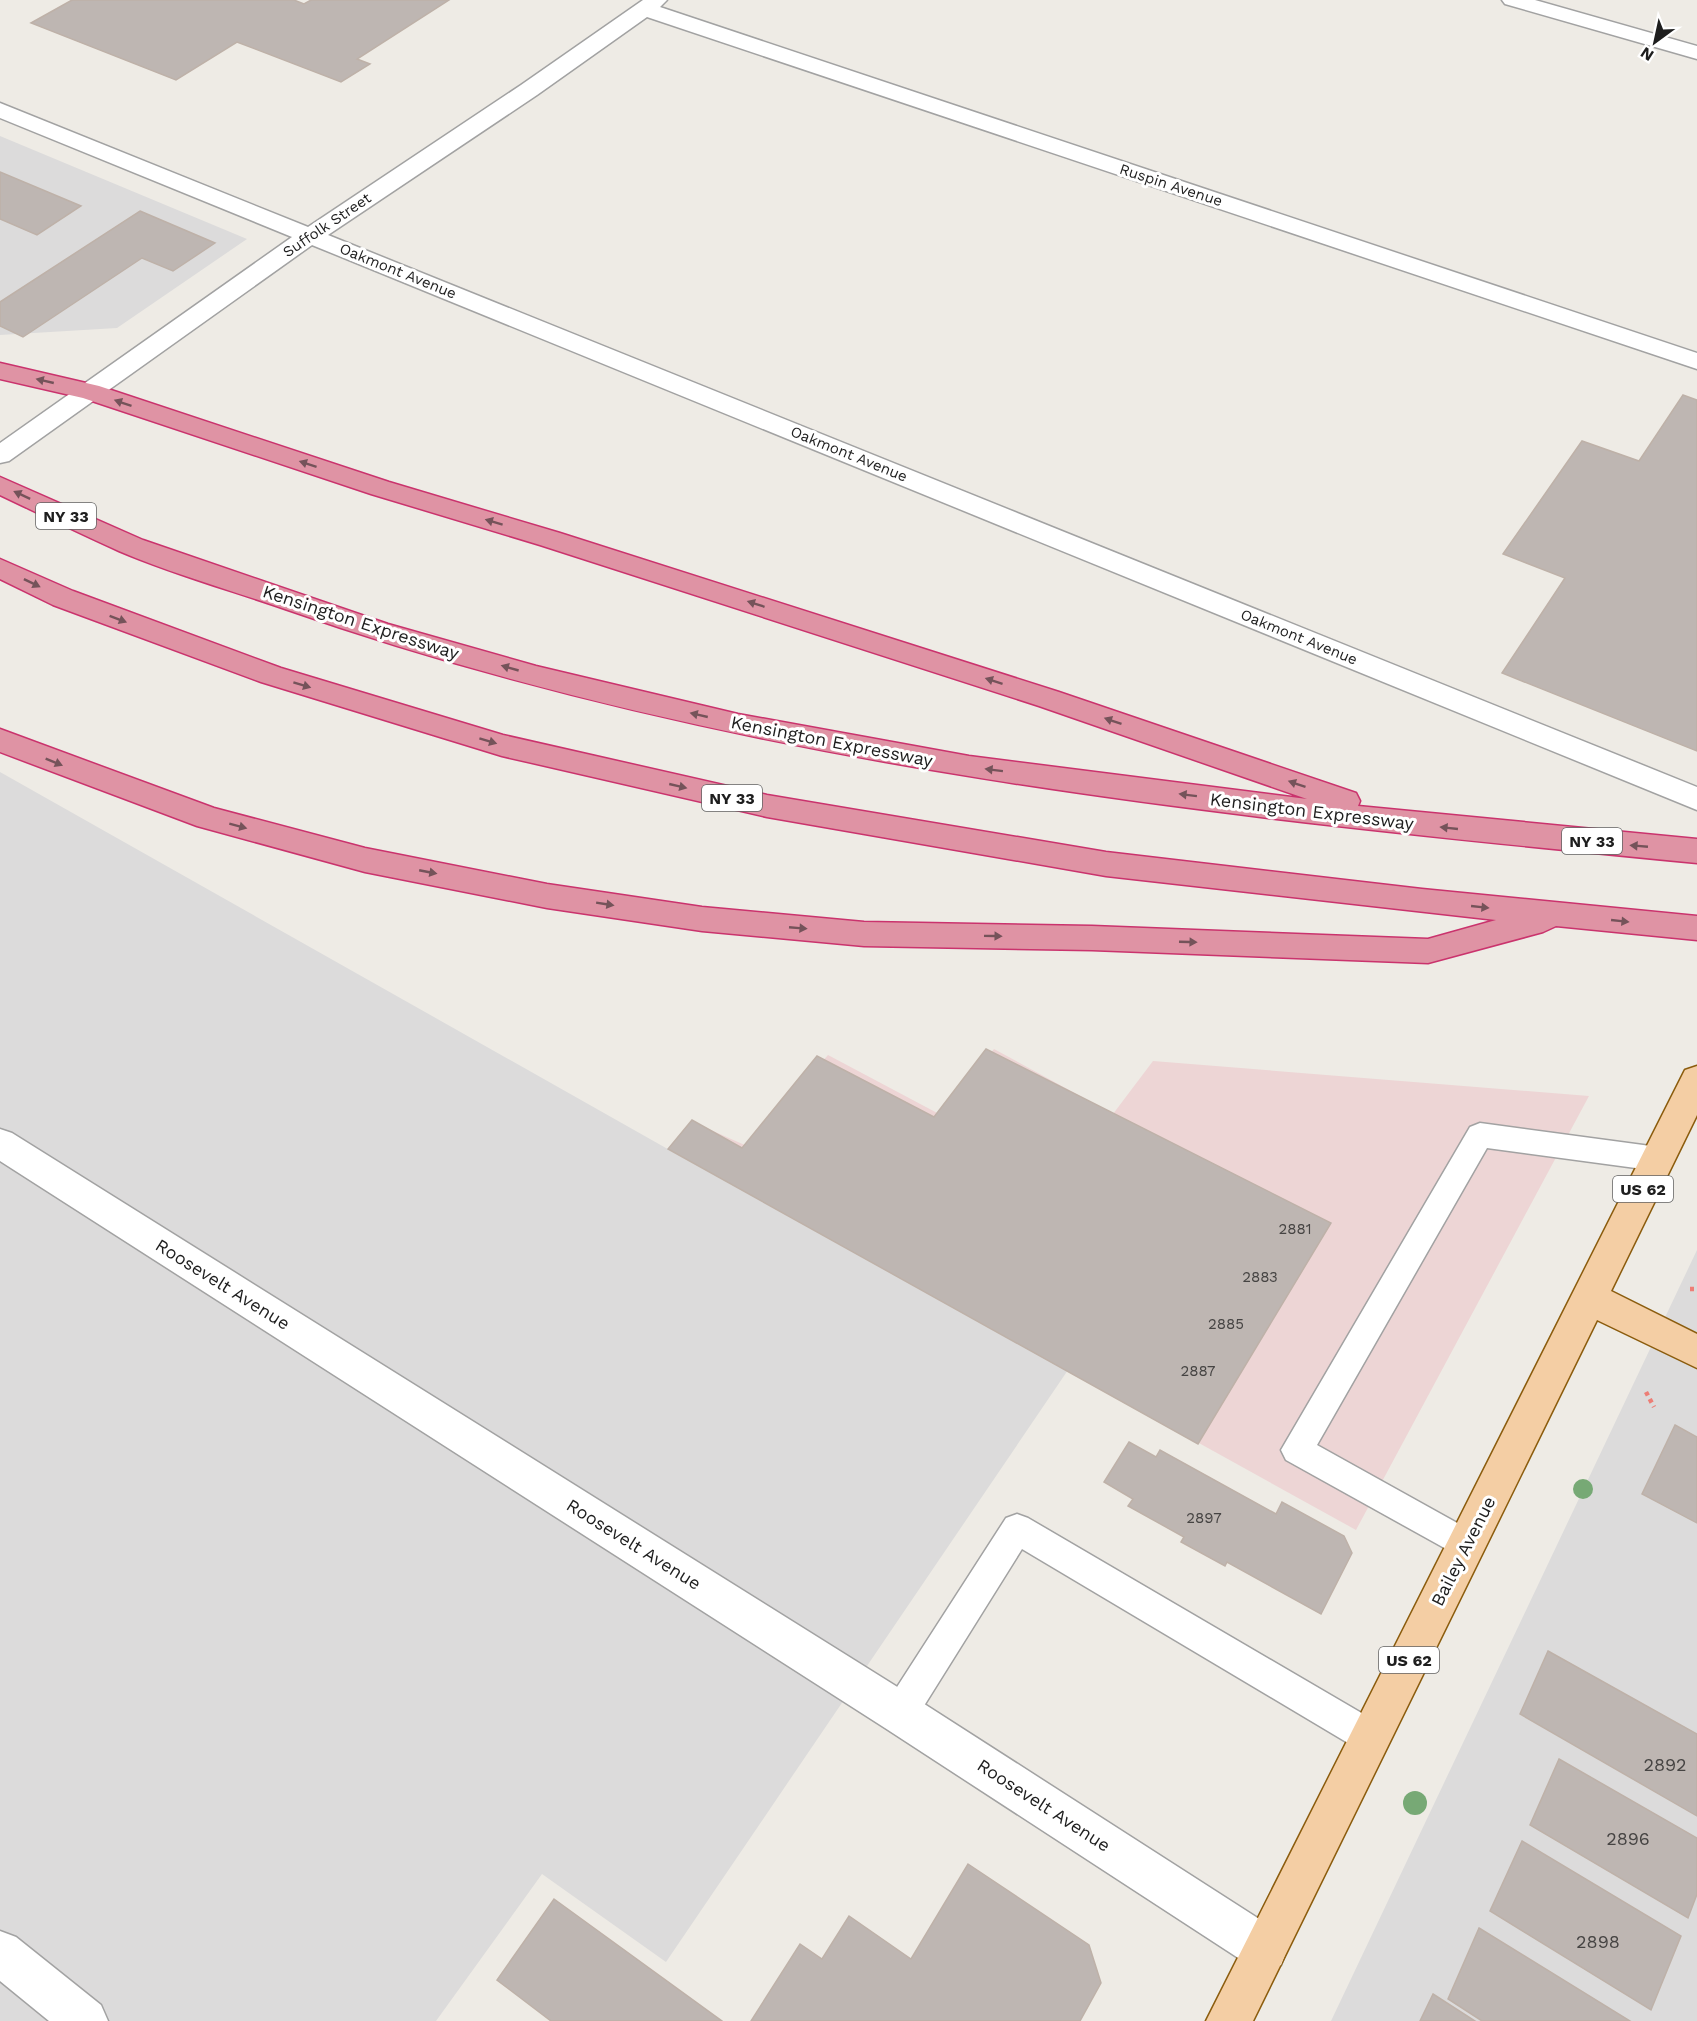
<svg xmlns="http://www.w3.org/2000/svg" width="1697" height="2021" font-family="'Work Sans',sans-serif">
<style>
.residential{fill:#dcdbdb}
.commercial{fill:#edd5d5}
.building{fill:#beb6b2;stroke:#beb1a8;stroke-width:1.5}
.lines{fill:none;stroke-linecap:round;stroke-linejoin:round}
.lane-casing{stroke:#a2a2a2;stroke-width:3}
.street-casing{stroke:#a2a2a2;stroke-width:3}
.primary-casing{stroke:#8b5c0d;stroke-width:3}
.highway-casing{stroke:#ca336d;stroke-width:3}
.path{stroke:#ed7e76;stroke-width:4.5;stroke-dasharray:4 4;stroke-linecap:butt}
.lane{fill:#fff;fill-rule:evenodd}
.street{fill:#fff;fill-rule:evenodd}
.primary{fill:#f4cea4;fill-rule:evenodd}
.highway{fill:#df93a4;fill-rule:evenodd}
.tree{fill:#77a975}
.oneway{fill:#75535a}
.labels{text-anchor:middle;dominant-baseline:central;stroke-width:6;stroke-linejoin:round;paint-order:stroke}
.far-street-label{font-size:15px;fill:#1e1e1e;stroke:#fff}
.number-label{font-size:15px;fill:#464443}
.shield{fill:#fff;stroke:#626262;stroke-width:1.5}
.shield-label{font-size:16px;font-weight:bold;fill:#1e1e1e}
.street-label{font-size:18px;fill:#1e1e1e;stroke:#fff}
.near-number-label{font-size:18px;fill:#464443}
</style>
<rect width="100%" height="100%" fill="#eeebe5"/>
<!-- residential -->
<path class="residential" d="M0,136L247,239L117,328L0,335Z
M0,772L673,1152L1068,1370L666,1962L542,1874L436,2021H0Z
M1697,1250V2021H1331Z"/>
<!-- commercial -->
<path class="commercial" d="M994,1049L1113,1114L1153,1061L1589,1096L1356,1530L673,1152L695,1123L747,1146L828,1055L941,1115Z"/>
<!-- building -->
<path class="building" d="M72,0H294L304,4L311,0H449L357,59L370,64L341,82L237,42L176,80L31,23Z
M0,172L81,206L37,235L0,219Z
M140,211L215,243L173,271L142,258L23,337L0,326V302Z
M1683,395L1697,400V751L1502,673L1565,578L1503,554L1582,441L1639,461Z
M986,1049L1331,1223L1198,1444L668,1149L692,1120L742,1148L817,1056L934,1117Z
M1675,1425L1697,1437V1523L1642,1494Z
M1129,1442L1156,1457L1160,1450L1276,1514L1282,1502L1344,1536L1352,1553L1321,1614L1227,1562L1225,1566L1181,1542L1184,1537L1128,1506L1133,1499L1104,1482Z
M1548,1651L1697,1734V1816L1520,1714Z
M1559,1759L1697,1838V1894L1688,1918L1530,1825Z
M1522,1841L1681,1936L1651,2010L1490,1911Z
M968,1864L1089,1945L1101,1983L1080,2021H751L800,1944L822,1959L849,1916L911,1959Z
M554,1899L722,2021H551L497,1980Z
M1479,1928L1630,2021H1482L1448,1999Z
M1433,1994L1475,2021H1420Z"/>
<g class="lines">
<!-- lane casing -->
<g class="lane-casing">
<path id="lane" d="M1480,1123L1658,1147L1668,1151L1672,1159L1668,1167L1658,1171L1487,1148L1317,1445L1477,1534L1482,1545L1477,1556L1466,1560L1286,1460L1281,1450L1470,1127Z
M1017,1514L1028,1518L1382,1725L1387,1737L1382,1749L1370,1754L1358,1749L1022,1549L912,1725L900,1730L888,1725L883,1713L888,1701L1006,1518Z"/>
</g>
<!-- street casing -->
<g class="street-casing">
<path id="street" d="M643,0H667L660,7L1697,353V369L647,17L537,95L328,235L1697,787V810L312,245L9,461L0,463V443L292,237L0,118V103L308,227L521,85Z
M1502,0H1535L1697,46V59L1505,4Z
M0,1129L12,1133L915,1698L1281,1933L1287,1949L1281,1965L1265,1971L1249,1965L885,1728L0,1161Z
M0,1931L16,1937L101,2005L108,2021H49L0,1981Z"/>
</g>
<!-- primary casing -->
<g class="primary-casing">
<path id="primary" d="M1697,1066V1115L1611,1291L1697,1334V1368L1597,1320L1253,2021H1206L1685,1070Z"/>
</g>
<!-- highway casing -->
<g class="highway-casing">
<path id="highway" d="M0,363L99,386L389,482L560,533L1059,692L1356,793L1360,801L1358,806L1697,839V863C1221,817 739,768 285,609C230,590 173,574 119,551C79,533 40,514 0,495V477L143,540L388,624L536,666L738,714L969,756L1307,799L1039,706L540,545L371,494L83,398L0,379Z
M0,559L73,591L281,668L503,735L767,795L1106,852L1422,889L1697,916V940L1556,926L1543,932L1428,963L1092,950L864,946L702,931L547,908L365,872L197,826L0,752V729L214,808L365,848L547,884L702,907L864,922L1092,926L1428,939L1496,920L1106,876L767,817L502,756L261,682L53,605L0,579Z"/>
</g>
<!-- path -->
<path class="path" d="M1690,1289H1697
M1646,1392L1654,1407"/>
<!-- lane -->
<use href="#lane" class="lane"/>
<!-- street -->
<use href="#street" class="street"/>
<!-- primary -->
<use href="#primary" class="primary"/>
<!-- highway -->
<use href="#highway" class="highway"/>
</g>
<!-- trees -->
<g class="tree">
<circle cx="1583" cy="1489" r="10"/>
<circle cx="1415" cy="1803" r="12"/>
</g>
<!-- one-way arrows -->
<defs><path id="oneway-solid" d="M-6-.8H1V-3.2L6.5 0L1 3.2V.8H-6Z" transform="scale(1.5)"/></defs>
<g class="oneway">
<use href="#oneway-solid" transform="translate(45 381) rotate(-167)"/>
<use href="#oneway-solid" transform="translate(123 403) rotate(-161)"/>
<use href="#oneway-solid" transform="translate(308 464) rotate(-162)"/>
<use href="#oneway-solid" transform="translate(22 495) rotate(-155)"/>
<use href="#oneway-solid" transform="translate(494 522) rotate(-163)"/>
<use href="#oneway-solid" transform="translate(32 583) rotate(26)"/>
<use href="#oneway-solid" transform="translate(756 604) rotate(-162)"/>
<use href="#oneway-solid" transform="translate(118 619) rotate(21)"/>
<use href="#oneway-solid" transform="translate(510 668) rotate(-164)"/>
<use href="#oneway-solid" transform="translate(994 681) rotate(-162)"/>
<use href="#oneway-solid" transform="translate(302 685) rotate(17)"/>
<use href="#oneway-solid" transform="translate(699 715) rotate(-167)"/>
<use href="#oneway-solid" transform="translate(1113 721) rotate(-161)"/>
<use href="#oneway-solid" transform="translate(488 741) rotate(17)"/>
<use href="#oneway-solid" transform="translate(54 762) rotate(22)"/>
<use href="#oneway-solid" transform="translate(994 770) rotate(-173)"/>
<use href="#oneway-solid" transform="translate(1297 784) rotate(-161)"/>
<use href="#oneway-solid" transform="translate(678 786) rotate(13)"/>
<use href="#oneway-solid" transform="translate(1188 795) rotate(-173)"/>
<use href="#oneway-solid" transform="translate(238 826) rotate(15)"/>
<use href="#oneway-solid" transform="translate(1449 828) rotate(-174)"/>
<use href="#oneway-solid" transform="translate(1639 846) rotate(-175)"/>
<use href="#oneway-solid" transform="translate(428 872) rotate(11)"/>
<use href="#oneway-solid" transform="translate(605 904) rotate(9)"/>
<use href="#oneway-solid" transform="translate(1480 907) rotate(6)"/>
<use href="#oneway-solid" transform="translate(1620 921) rotate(6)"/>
<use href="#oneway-solid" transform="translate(798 928) rotate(5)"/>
<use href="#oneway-solid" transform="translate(993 936) rotate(1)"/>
<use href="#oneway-solid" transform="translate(1188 942) rotate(2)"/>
</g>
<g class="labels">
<!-- far-street labels -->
<g class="far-street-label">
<text transform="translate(1171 185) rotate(18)">Ruspin Avenue</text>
<text transform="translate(327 225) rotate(-34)">Suffolk Street</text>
<text transform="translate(398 271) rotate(22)">Oakmont Avenue</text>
<text transform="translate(849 454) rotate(22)">Oakmont Avenue</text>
<text transform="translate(1299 637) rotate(22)">Oakmont Avenue</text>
</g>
<!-- number labels -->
<g class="number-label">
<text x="1295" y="1229">2881</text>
<text x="1260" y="1277">2883</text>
<text x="1226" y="1324">2885</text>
<text x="1198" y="1371">2887</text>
<text x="1204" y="1518">2897</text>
</g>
<!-- shield labels -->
<g class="shield">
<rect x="36" y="503" width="60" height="26" rx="4.5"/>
<rect x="702" y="785" width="60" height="26" rx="4.5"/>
<rect x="1562" y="828" width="60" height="26" rx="4.5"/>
<rect x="1613" y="1176" width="60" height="26" rx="4.5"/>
<rect x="1379" y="1647" width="60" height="26" rx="4.5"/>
</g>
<g class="shield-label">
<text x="66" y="516">NY 33</text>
<text x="732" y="798">NY 33</text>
<text x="1592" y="841">NY 33</text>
<text x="1643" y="1189">US 62</text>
<text x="1409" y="1660">US 62</text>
</g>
<!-- street labels -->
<g class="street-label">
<text transform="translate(361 622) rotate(18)">Kensington Expressway</text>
<text transform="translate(832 741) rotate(11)">Kensington Expressway</text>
<text transform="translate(1312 811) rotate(7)">Kensington Expressway</text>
<text transform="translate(223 1284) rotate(32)">Roosevelt Avenue</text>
<text transform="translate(634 1544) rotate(32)">Roosevelt Avenue</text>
<text transform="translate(1463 1551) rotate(-63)">Bailey Avenue</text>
<text transform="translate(1044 1805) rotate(33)">Roosevelt Avenue</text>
</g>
<!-- near-number labels -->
<g class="near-number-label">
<text x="1665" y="1764">2892</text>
<text x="1628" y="1838">2896</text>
<text x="1598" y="1941">2898</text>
</g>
</g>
<!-- north arrow -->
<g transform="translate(1655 42) rotate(213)" stroke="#ffffff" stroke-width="4.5" paint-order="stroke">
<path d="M0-4.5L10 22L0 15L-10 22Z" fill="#1e1e1e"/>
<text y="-9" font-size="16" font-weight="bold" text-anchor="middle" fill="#1e1e1e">N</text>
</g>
</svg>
